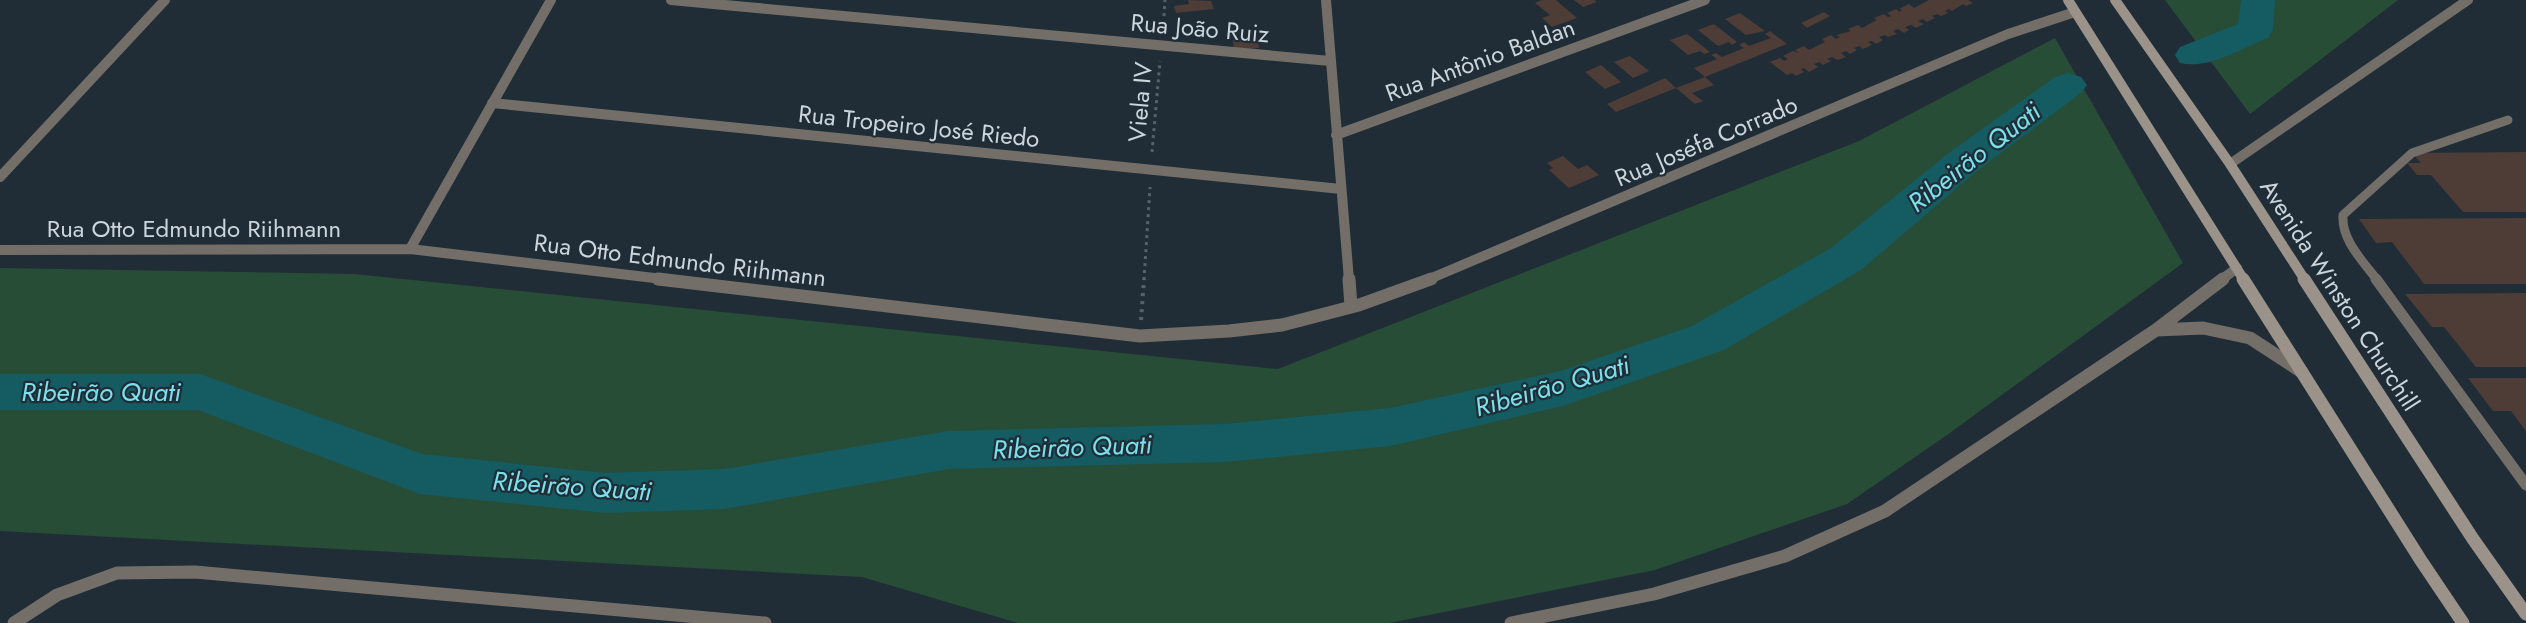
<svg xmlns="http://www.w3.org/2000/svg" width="2526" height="623" font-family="Jost,sans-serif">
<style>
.green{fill:#274d37}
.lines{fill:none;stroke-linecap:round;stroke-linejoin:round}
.river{fill:#155b62;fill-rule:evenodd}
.building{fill:#4d3d36}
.path-far1{stroke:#56626b;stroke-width:3;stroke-dasharray:3 4;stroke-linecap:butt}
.path{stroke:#56626b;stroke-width:4;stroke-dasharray:3 5;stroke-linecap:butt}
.service-far1{stroke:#736e68;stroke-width:9}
.service{stroke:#736e68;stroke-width:11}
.minor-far1{stroke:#736e68;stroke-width:10}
.minor{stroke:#736e68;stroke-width:13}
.tertiary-far1{stroke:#736e68;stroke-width:10}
.tertiary{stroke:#736e68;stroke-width:13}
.secondary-far1{stroke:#9b9389;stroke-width:10}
.secondary{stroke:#9b9389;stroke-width:13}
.labels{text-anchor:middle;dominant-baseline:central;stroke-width:4.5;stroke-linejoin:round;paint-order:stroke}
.street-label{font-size:24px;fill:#ccd5db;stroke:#202d37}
.water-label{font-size:26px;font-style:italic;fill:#7ae0ec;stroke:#202d37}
</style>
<rect width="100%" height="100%" fill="#202d37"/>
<!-- green -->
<path class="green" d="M2165,0H2398L2250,114Z
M2055,38L2183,263L1947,435L1847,504L1655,570L1389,623H1018L862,577L0,531V268L354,274L1278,369L1859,141Z"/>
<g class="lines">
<!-- river -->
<path class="river" d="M2241,0H2275L2273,30L2268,38C2242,48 2208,70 2180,63L2175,55L2180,47L2238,24Z
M2068,73L2081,77L2087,85L2081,93L1978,170L1861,270L1724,350L1563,406L1390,446L1225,462L949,469L724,509L606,513L420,494L198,410H0V374H200L422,454L606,473L724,469L949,431L1225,424L1390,408L1561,371L1692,326L1831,248L1950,152L2055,77Z"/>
</g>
<!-- building -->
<path class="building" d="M1188,0L1211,1L1214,9L1176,13L1174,6L1189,4Z
M1542,0H1556L1577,18L1552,27L1542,18L1550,15L1535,3Z
M1574,0H1594L1597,2L1583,7Z
M1929,0H1968L1973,3L1966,6L1963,4L1952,11L1949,9L1945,11L1948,13L1941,16L1937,14L1932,16L1935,18L1927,22L1923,19L1918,21L1924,24L1916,28L1911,25L1905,27L1909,30L1904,33L1898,29L1893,31L1897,34L1888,37L1885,35L1879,37L1883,40L1876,44L1872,41L1868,42L1872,45L1863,49L1859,46L1854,48L1857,50L1850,54L1846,51L1841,53L1846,57L1838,60L1832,57L1827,59L1831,61L1823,65L1819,62L1814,64L1818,67L1809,72L1804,68L1801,69L1804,72L1796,76L1792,73L1787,75L1770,62L1780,58L1784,61L1788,59L1783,56L1793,51L1799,53L1795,50L1804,46L1809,50L1825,42L1822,39L1831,35L1836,39L1840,37L1836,35L1851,31L1848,29L1858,25L1862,28L1877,20L1874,18L1884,14L1888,17L1891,16L1887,13L1896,9L1900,12L1902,10L1899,9L1909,4L1914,8Z
M1824,12L1830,16L1807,28L1801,23Z
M1740,13L1765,31L1746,35L1725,19Z
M1714,24L1737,42L1732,45L1729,42L1718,46L1698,30Z
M1770,31L1787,44L1705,77L1694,68L1717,59L1711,55L1716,53L1722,57L1744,48L1739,45L1744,42L1749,46L1771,38L1765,34Z
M1687,34L1710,52L1704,54L1700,51L1688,55L1670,40Z
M1258,38L1259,48L1234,50L1233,40Z
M1630,56L1649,71L1633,78L1614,62Z
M1601,65L1621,82L1605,89L1585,72Z
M1705,77L1714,85L1692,93L1703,101L1695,104L1676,88Z
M1665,78L1676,88L1616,112L1607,104Z
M2526,152V212H2463L2431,175H2417L2407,163H2421L2412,153Z
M1563,156L1578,169L1587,165L1599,175L1569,188L1549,170L1553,168L1547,163Z
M2526,218V284H2424L2392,242L2376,243L2359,219Z
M2526,293V367H2476L2444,327H2432L2405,294Z
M2468,378H2526V431L2511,411H2493Z"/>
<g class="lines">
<!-- path-far1 -->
<path class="path-far1" d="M1163,30L1165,0
M1152,152L1160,61
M1144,280L1150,187"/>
<!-- path -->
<path class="path" d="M1141,320L1144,279"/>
<!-- service-far1 -->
<path class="service-far1" d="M2377,280C2363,261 2341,240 2343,215L2412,153L2508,120"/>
<!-- service -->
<path class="service" d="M2376,279L2526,485"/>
<!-- minor-far1 -->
<path class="minor-far1" d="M671,0L1330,61
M1326,0L1349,280
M492,103L1341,189
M1336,135L1705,0
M0,177L165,0
M410,249L551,0
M0,250L410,249L671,280
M1427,280L2008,34L2075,12"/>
<!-- minor -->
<path class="minor" d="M658,279L1140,336L1229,331L1282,325L1359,305L1431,279
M1349,279L1351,306"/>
<!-- tertiary-far1 -->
<path class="tertiary-far1" d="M2230,164L2468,0
M2221,280L2237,268"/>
<!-- tertiary -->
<path class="tertiary" d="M2156,330L2203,328L2250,338L2302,372
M14,623L57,595L117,573L195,572L765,623
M1511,623L1654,594L1785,556L1885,511L2156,330L2223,279"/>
<!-- secondary-far1 -->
<path class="secondary-far1" d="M2068,0L2244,280
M2115,0L2230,164L2305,280"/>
<!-- secondary -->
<path class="secondary" d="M2243,279L2420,559L2463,623
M2304,279L2473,539L2526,614"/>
</g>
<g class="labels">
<!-- street labels -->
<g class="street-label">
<text transform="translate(1200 28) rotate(5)">Rua João Ruiz</text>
<text transform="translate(1480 60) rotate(-20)">Rua Antônio Baldan</text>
<text transform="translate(1140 102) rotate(-85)">Viela IV</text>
<text transform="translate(919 126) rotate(6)">Rua Tropeiro José Riedo</text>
<text transform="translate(1706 141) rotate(-23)">Rua Joséfa Corrado</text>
<text x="194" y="228">Rua Otto Edmundo Riihmann</text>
<text transform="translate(680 260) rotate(7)">Rua Otto Edmundo Riihmann</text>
<text transform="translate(2340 295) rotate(57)">Avenida Winston Churchill</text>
</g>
<!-- water labels -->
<g class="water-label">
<text transform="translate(1974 157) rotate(-38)">Ribeirão Quati</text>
<text transform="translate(1552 386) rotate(-16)">Ribeirão Quati</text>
<text x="101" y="392">Ribeirão Quati</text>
<text transform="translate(1072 447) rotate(-2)">Ribeirão Quati</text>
<text transform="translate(572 486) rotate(4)">Ribeirão Quati</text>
</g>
</g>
</svg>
